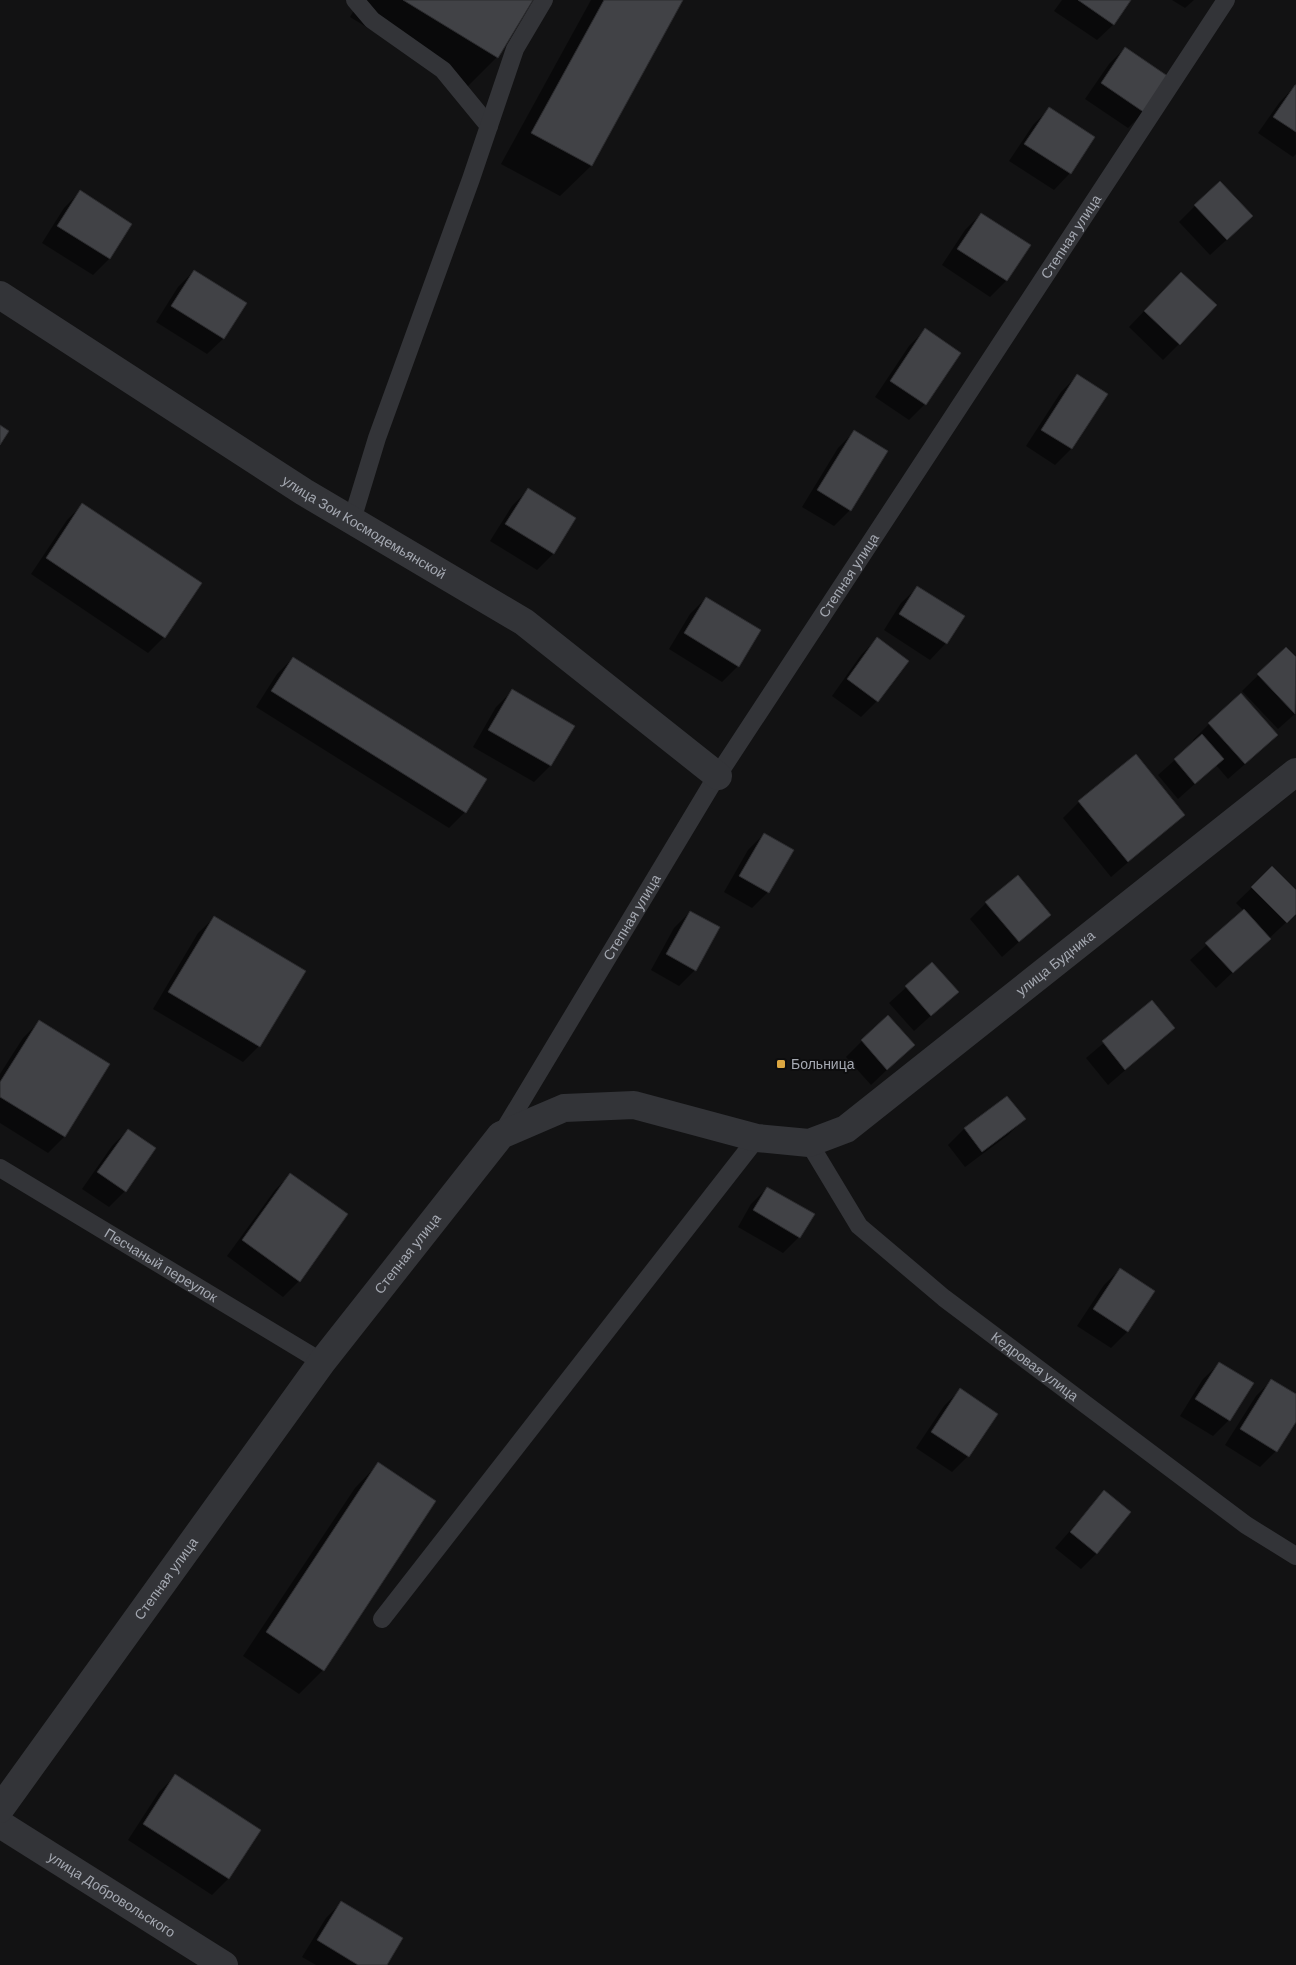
<svg xmlns="http://www.w3.org/2000/svg" width="1296" height="1965" font-family="Helvetica,sans-serif">
<style>
.shadow{fill:#0007}
.building{fill:#414246;stroke:#2c2c2f}
.lines{fill:none;stroke-linecap:round;stroke-linejoin:round}
.service{stroke:#333438;stroke-width:18}
.minor{stroke:#333438;stroke-width:28}
.tertiary{stroke:#333438;stroke-width:28}
.poi-dot{fill:#dca741;stroke:#0d0d0e;stroke-width:2}
.labels{text-anchor:middle;dominant-baseline:central;stroke-width:4;stroke-linejoin:round;paint-order:stroke}
.street-label{font-size:14px;fill:#a5a9b2;stroke:#0d0d0e}
.poi-label{font-size:14px;fill:#a5a9b2;stroke:#0d0d0e;text-anchor:start}
</style>
<rect width="100%" height="100%" fill="#121213"/>
<!-- shadow -->
<path class="shadow" d="M360,0H532L497,57L466,88L350,17Z
M591,0H681L591,166L560,196L501,164Z
M1062,0H1130L1114,24L1097,40L1054,11Z
M1172,0H1194L1185,8Z
M1125,48L1144,112L1128,128L1085,99L1109,64Z
M1295,86L1296,154L1293,157L1258,133L1279,103Z
M1049,109L1093,138L1070,173L1054,190L1009,161L1033,125Z
M80,192L131,224L109,259L93,275L42,243L64,208Z
M1195,206L1235,232L1210,255L1179,222Z
M981,214L1029,245L1006,281L990,297L942,265L965,230Z
M194,271L224,338L207,354L156,322L178,287Z
M1165,289L1179,344L1163,360L1129,327Z
M925,330V404L909,420L875,397L909,346Z
M1077,376L1106,395L1071,449L1055,465L1026,446L1061,392Z
M854,432L850,510L834,526L802,507L838,448Z
M528,490L575,519L553,554L537,570L490,541L512,506Z
M83,504L164,637L148,653L31,574L67,520Z
M918,587L946,643L930,660L884,630L901,603Z
M706,598L738,666L722,682L669,649L690,614Z
M877,639V701L861,717L832,696L861,655Z
M1286,648L1296,659V713L1278,729L1242,691Z
M293,658L465,812L449,828L256,707L277,674Z
M512,691L550,766L534,782L473,747L496,707Z
M1209,724L1260,751L1228,779L1216,765L1178,799L1158,775L1195,742L1193,740Z
M1079,802L1183,815L1111,877L1063,818Z
M764,834L768,892L752,908L724,892L748,850Z
M1272,868L1296,892V913L1216,988L1190,960L1244,911L1236,903Z
M986,903L1049,915L1002,957L970,919Z
M690,912L695,970L679,986L651,970L674,928Z
M215,917L259,1046L243,1062L153,1009L198,933Z
M932,964L957,992L914,1031L889,1003Z
M1152,1002L1174,1028L1108,1085L1086,1058Z
M39,1022L108,1064L64,1137L48,1153L0,1123V1074L23,1038Z
M862,1041L913,1045L871,1085L846,1057Z
M1007,1097L1024,1119L1008,1135L965,1167L948,1145L964,1129Z
M128,1130L154,1148L125,1191L109,1207L82,1189L112,1146Z
M291,1174L346,1214L299,1281L283,1297L227,1256L275,1190Z
M767,1188L799,1237L783,1253L738,1227L751,1204Z
M1120,1269L1153,1291L1127,1332L1111,1348L1077,1326L1104,1285Z
M1220,1363L1229,1420L1213,1436L1180,1416L1203,1379Z
M1272,1380L1296,1395V1419L1276,1451L1260,1467L1225,1445L1256,1396Z
M960,1390L968,1456L952,1472L916,1448L944,1406Z
M378,1464L323,1670L299,1694L243,1656L355,1488Z
M1104,1492L1097,1553L1081,1569L1055,1548Z
M175,1776L259,1830L228,1879L212,1895L128,1840L159,1792Z
M342,1902L385,1965H316L302,1957L326,1918Z"/>
<!-- building -->
<path class="building" d="M403,0H533L498,58Z
M604,0H683L592,166L531,133Z
M1078,0H1131L1114,25Z
M1125,47L1169,77L1145,113L1101,83Z
M1295,85H1296V132L1273,117Z
M1049,107L1095,137L1071,174L1024,144Z
M1220,181L1253,216L1227,240L1194,205Z
M80,190L132,224L110,259L57,226Z
M981,213L1031,245L1007,281L957,249Z
M194,270L247,303L224,339L171,306Z
M1181,272L1217,305L1180,345L1144,311Z
M925,328L961,353L926,405L890,381Z
M1077,374L1108,394L1072,449L1041,430Z
M0,425L9,431L0,445Z
M854,430L888,451L851,511L817,490Z
M528,488L576,518L554,554L505,524Z
M82,503L202,583L165,638L46,558Z
M917,586L965,616L947,644L899,614Z
M706,597L761,630L739,667L684,633Z
M877,637L909,661L878,702L847,679Z
M1286,647L1296,657L1295,714L1257,674Z
M293,657L487,779L466,813L271,691Z
M512,689L575,726L551,766L488,730Z
M1241,693L1278,735L1245,764L1208,723Z
M1202,734L1224,759L1195,784L1174,759Z
M1136,754L1185,815L1128,862L1078,801Z
M764,833L794,850L769,893L739,876Z
M1272,866L1296,890V914L1287,923L1251,887Z
M1018,875L1051,915L1019,942L985,902Z
M1244,909L1271,939L1233,973L1205,943Z
M690,911L720,927L696,971L666,954Z
M214,916L306,971L260,1047L168,992Z
M932,962L959,992L931,1016L905,986Z
M1152,1000L1175,1028L1125,1070L1102,1041Z
M888,1015L915,1045L887,1070L861,1040Z
M39,1020L110,1064L65,1137L0,1097V1082Z
M1007,1096L1026,1119L982,1152L964,1128Z
M128,1129L156,1148L126,1192L97,1172Z
M290,1173L348,1214L300,1282L242,1240Z
M767,1187L815,1214L800,1238L753,1210Z
M1120,1268L1155,1291L1128,1332L1093,1309Z
M1219,1362L1254,1383L1230,1421L1195,1399Z
M1271,1379L1296,1394V1422L1277,1452L1240,1429Z
M960,1388L998,1414L969,1457L931,1432Z
M378,1462L436,1501L324,1671L266,1632Z
M1104,1490L1131,1512L1097,1554L1070,1532Z
M175,1774L261,1830L229,1879L143,1824Z
M341,1901L403,1938L387,1965H358L317,1940Z"/>
<g class="lines">
<!-- service -->
<g class="service">
<path d="M355,0L372,20L443,70L489,126"/>
<path d="M352,520L377,438L471,179L515,49L544,0"/>
<path id="s1" d="M501,1135L712,784L1226,0"/>
<path id="s2" d="M809,1143L859,1226L944,1298L1246,1525L1296,1556"/>
<path id="s3" d="M0,1168L322,1362"/>
<path d="M382,1619L757,1138"/>
</g>
<!-- minor -->
<g class="minor">
<path id="s4" d="M0,295L304,492L524,622L718,776"/>
<path id="s5" d="M0,1824L224,1965"/>
</g>
<!-- tertiary -->
<path class="tertiary" id="s6" d="M0,1809L322,1362L501,1135L564,1108L634,1105L757,1138L809,1143L846,1129L1296,772"/>
</g>
<!-- markers -->
<rect class="poi-dot" x="776" y="1059" width="10" height="10" rx="2.5"/>
<g class="labels">
<!-- street labels -->
<g class="street-label">
<text stroke="none"><textPath href="#s1" startOffset="1064">Степная улица</textPath></text>
<text stroke="none"><textPath href="#s4" startOffset="432">улица Зои Космодемьянской</textPath></text>
<text stroke="none"><textPath href="#s1" startOffset="659">Степная улица</textPath></text>
<text stroke="none"><textPath href="#s1" startOffset="254">Степная улица</textPath></text>
<text stroke="none"><textPath href="#s6" startOffset="1465">улица Будника</textPath></text>
<text stroke="none"><textPath href="#s6" startOffset="689">Степная улица</textPath></text>
<text stroke="none"><textPath href="#s3" startOffset="188">Песчаный переулок</textPath></text>
<text stroke="none"><textPath href="#s2" startOffset="322">Кедровая улица</textPath></text>
<text stroke="none"><textPath href="#s6" startOffset="284">Степная улица</textPath></text>
<text stroke="none"><textPath href="#s5" startOffset="132">улица Добровольского</textPath></text>
</g>
<!-- poi labels -->
<g class="poi-label">
<text x="791" y="1064">Больница</text>
</g>
</g>
</svg>
